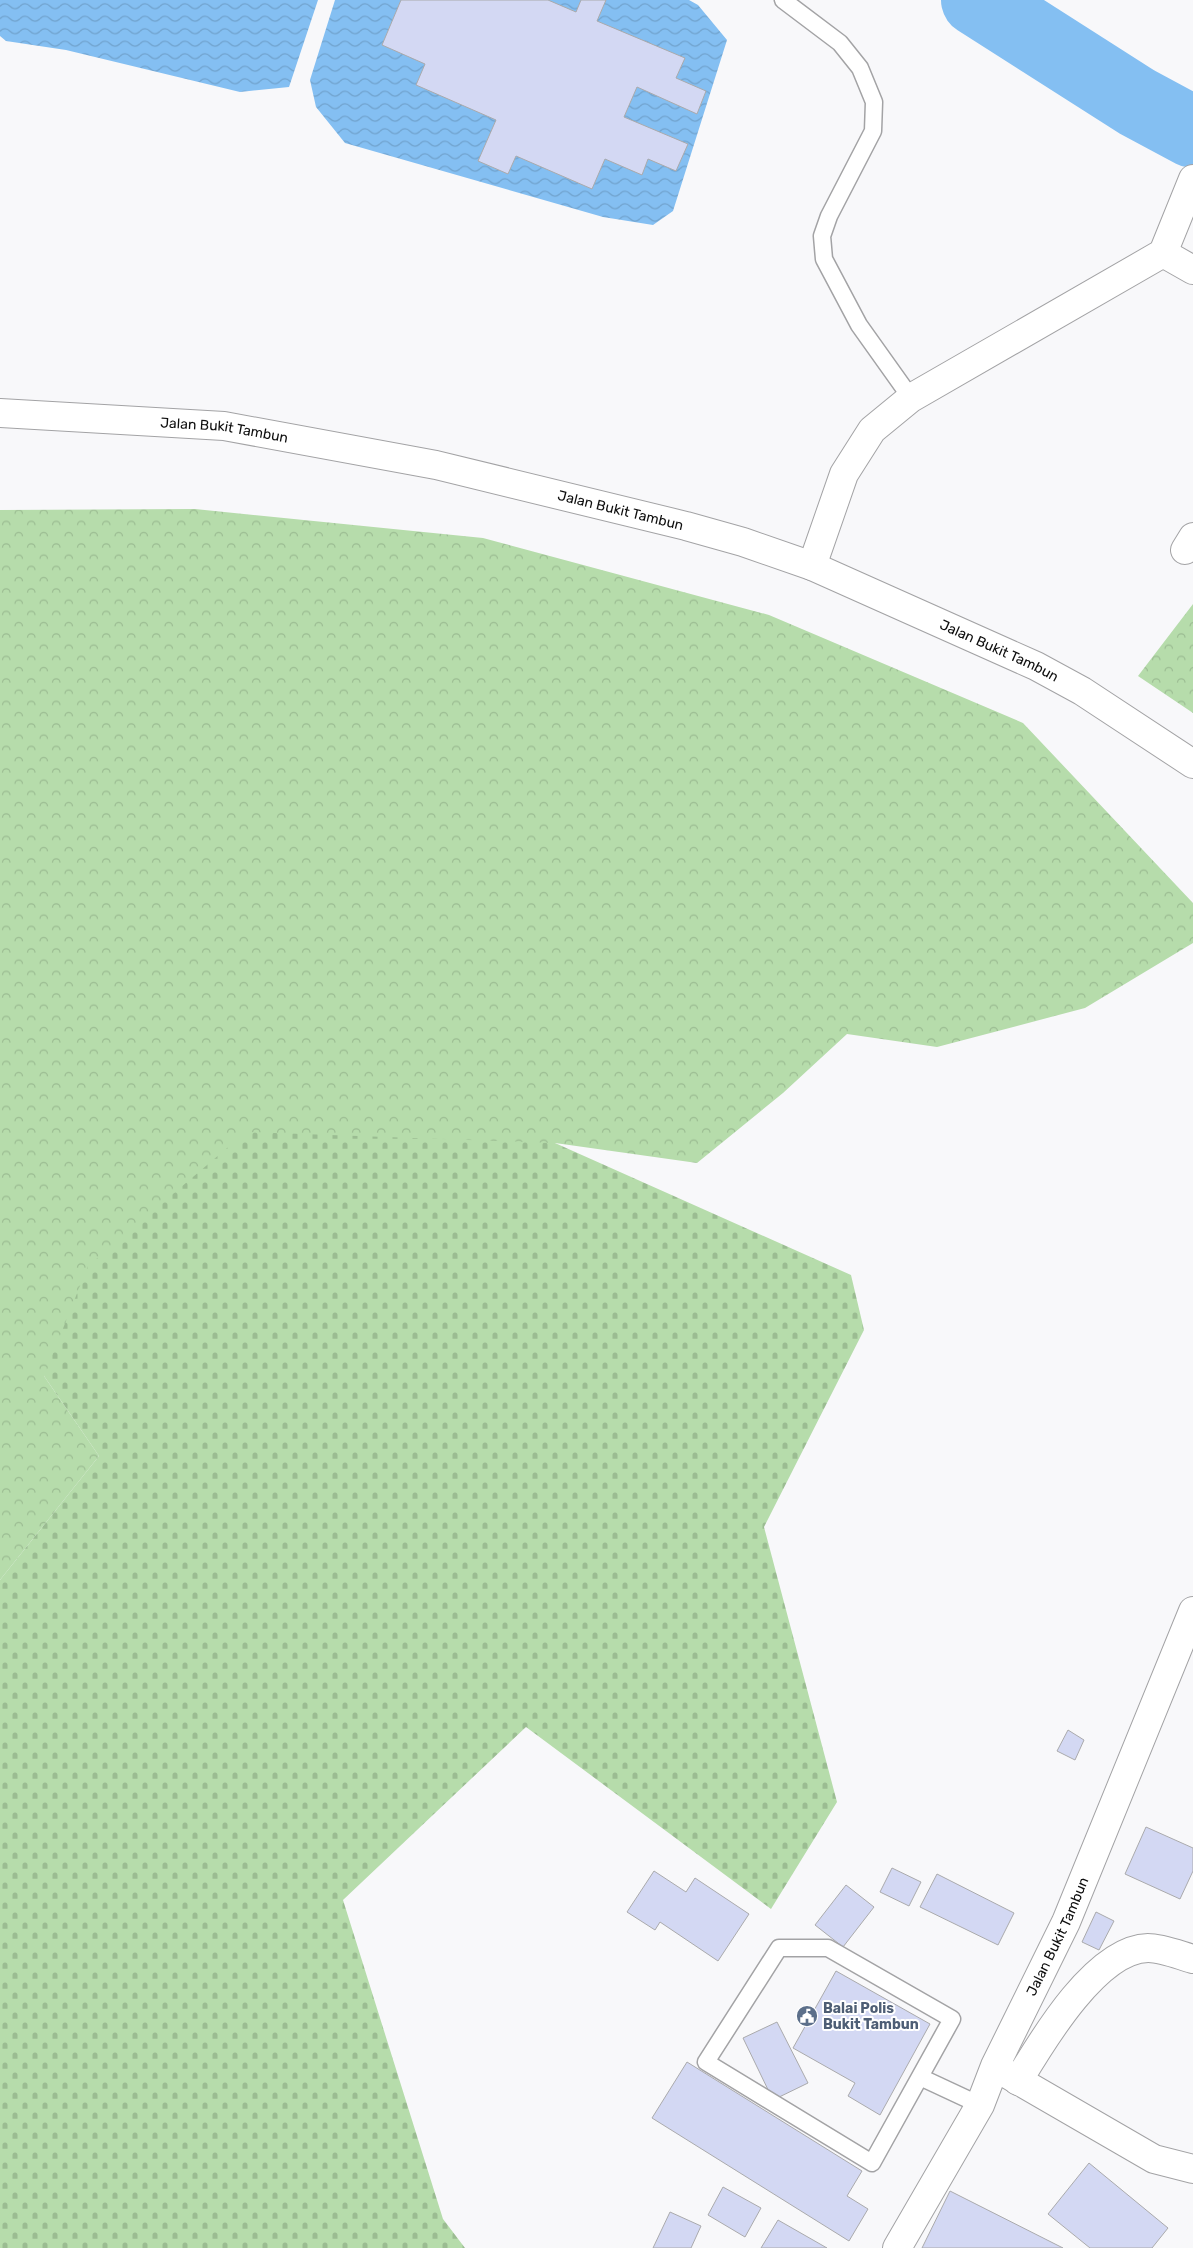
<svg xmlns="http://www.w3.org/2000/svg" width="1193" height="2248" font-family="Rubik,sans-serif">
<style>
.forest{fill:url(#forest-crowns)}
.cemetery{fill:url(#cemetery-stones)}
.water{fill:url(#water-waves)}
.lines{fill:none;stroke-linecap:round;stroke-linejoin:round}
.river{stroke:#84bff2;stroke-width:72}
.building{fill:#d3d8f3;stroke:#aaaaac}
.service-casing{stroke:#a3a3a5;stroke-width:19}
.minor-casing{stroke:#a3a3a5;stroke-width:30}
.service{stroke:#fff;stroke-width:16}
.minor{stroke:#fff;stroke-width:28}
.labels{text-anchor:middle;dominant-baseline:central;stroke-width:4;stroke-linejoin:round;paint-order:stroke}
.street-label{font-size:14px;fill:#0d0d0d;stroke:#fff}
.service-label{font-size:14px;font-weight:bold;fill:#4e5e75;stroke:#fff;text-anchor:start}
</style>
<defs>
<pattern id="forest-crowns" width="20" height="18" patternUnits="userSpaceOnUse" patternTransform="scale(1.25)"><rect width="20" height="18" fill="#b6dcab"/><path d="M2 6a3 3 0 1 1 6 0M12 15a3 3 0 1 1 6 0" fill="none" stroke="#9bbc92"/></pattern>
<pattern id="cemetery-stones" width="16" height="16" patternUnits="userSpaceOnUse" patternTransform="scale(1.25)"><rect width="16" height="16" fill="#b6dcab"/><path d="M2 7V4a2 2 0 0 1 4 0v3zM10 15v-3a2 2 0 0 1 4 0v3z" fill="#9bbc92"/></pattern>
<pattern id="water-waves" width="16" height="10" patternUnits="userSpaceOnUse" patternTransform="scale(1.25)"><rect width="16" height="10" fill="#84bff2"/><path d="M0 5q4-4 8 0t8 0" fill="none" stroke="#71a3ce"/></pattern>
</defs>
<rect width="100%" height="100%" fill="#f8f8fa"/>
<!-- forest -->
<path class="forest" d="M195,509L483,538L769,615L1023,723L1193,903V943L1085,1008L937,1047L847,1034L783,1093L697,1163L555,1143L44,1376L99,1456L0,1580V510Z
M1193,604V713L1138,676Z"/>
<!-- cemetery -->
<path class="cemetery" d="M246,1132L555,1143L851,1275L864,1330L764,1527L837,1802L771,1909L526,1727L343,1900L443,2219L465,2248H0V1580L99,1456L44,1376L88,1266Z"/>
<!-- water -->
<path class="water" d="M0,0H318L289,87L240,92L66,50L6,41L0,36Z
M335,0H689L698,5L727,40L673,211L653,225L603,217L345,143L316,107L310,80Z"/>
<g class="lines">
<!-- river -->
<path class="river" d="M977,0L1137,102L1193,132"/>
</g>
<!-- building -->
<path class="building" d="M401,0H548L576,12L581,0H606L597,21L685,58L676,78L706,91L697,114L637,87L624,117L688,144L676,171L648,159L642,175L605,159L592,189L516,156L508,174L478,161L496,120L416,85L425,64L382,45Z
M1068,1730L1084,1740L1075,1760L1057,1751Z
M1146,1827L1193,1848V1871L1180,1899L1125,1874Z
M892,1868L921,1882L909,1906L880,1892Z
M654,1871L686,1892L695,1878L749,1914L718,1961L660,1922L655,1930L627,1912Z
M937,1874L1014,1913L998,1945L920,1907Z
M846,1885L874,1907L843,1947L815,1925Z
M1096,1912L1114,1921L1099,1950L1082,1942Z
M836,1971L930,2024L880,2115L848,2096L855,2083L793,2048Z
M777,2022L808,2083L773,2100L743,2038Z
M687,2062L862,2171L847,2196L868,2209L849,2241L652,2118Z
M1089,2163L1168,2228L1152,2248H1090L1048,2214Z
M723,2187L761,2208L745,2237L708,2215Z
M950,2191L1063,2248H922Z
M670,2212L701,2226L691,2248H653Z
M778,2220L827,2248H761Z"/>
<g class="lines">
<!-- service casing -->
<g class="service-casing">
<path id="service" d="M783,0L840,43L860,68L874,102L873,131L829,216L822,236L824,259L859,325L911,398
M779,1948H828L952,2019L872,2163L706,2062Z
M920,2077L980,2105"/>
</g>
<!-- minor casing -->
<g class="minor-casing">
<g id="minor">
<path d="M1163,253L1193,270"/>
<path id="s1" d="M0,413L224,426L436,465L686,526L743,542L812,566L1036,666L1082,691L1193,764"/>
<path d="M1185,550L1193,537"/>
<path d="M812,566L844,474L872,430L911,398L1163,253L1193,179"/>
<path d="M1002,2071L1154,2159L1193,2169"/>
<path d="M1018,2081C1042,2041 1096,1949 1148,1948C1162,1948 1179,1955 1193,1959"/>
<path id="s2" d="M897,2248L980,2105L995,2066L1066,1922L1193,1611"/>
</g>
</g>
<!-- service -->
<use href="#service" class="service"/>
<!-- minor -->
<use href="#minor" class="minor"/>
</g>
<!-- icons -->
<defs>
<g id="civic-disc" transform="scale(1.125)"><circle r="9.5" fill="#5c6f8a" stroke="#fff"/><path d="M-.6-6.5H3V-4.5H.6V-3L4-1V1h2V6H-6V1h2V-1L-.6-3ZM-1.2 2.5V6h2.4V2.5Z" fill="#fff"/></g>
</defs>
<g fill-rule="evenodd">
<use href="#civic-disc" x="807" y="2016"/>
</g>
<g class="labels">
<!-- street labels -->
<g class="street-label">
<text stroke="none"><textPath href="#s1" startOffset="225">Jalan Bukit Tambun</textPath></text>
<text stroke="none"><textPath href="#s1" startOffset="630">Jalan Bukit Tambun</textPath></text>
<text stroke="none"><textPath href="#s1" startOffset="1035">Jalan Bukit Tambun</textPath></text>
<text stroke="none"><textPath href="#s2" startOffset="351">Jalan Bukit Tambun</textPath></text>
</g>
<!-- service labels -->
<g class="service-label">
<text x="823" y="2008">Balai Polis<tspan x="823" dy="16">Bukit Tambun</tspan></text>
</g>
</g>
</svg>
